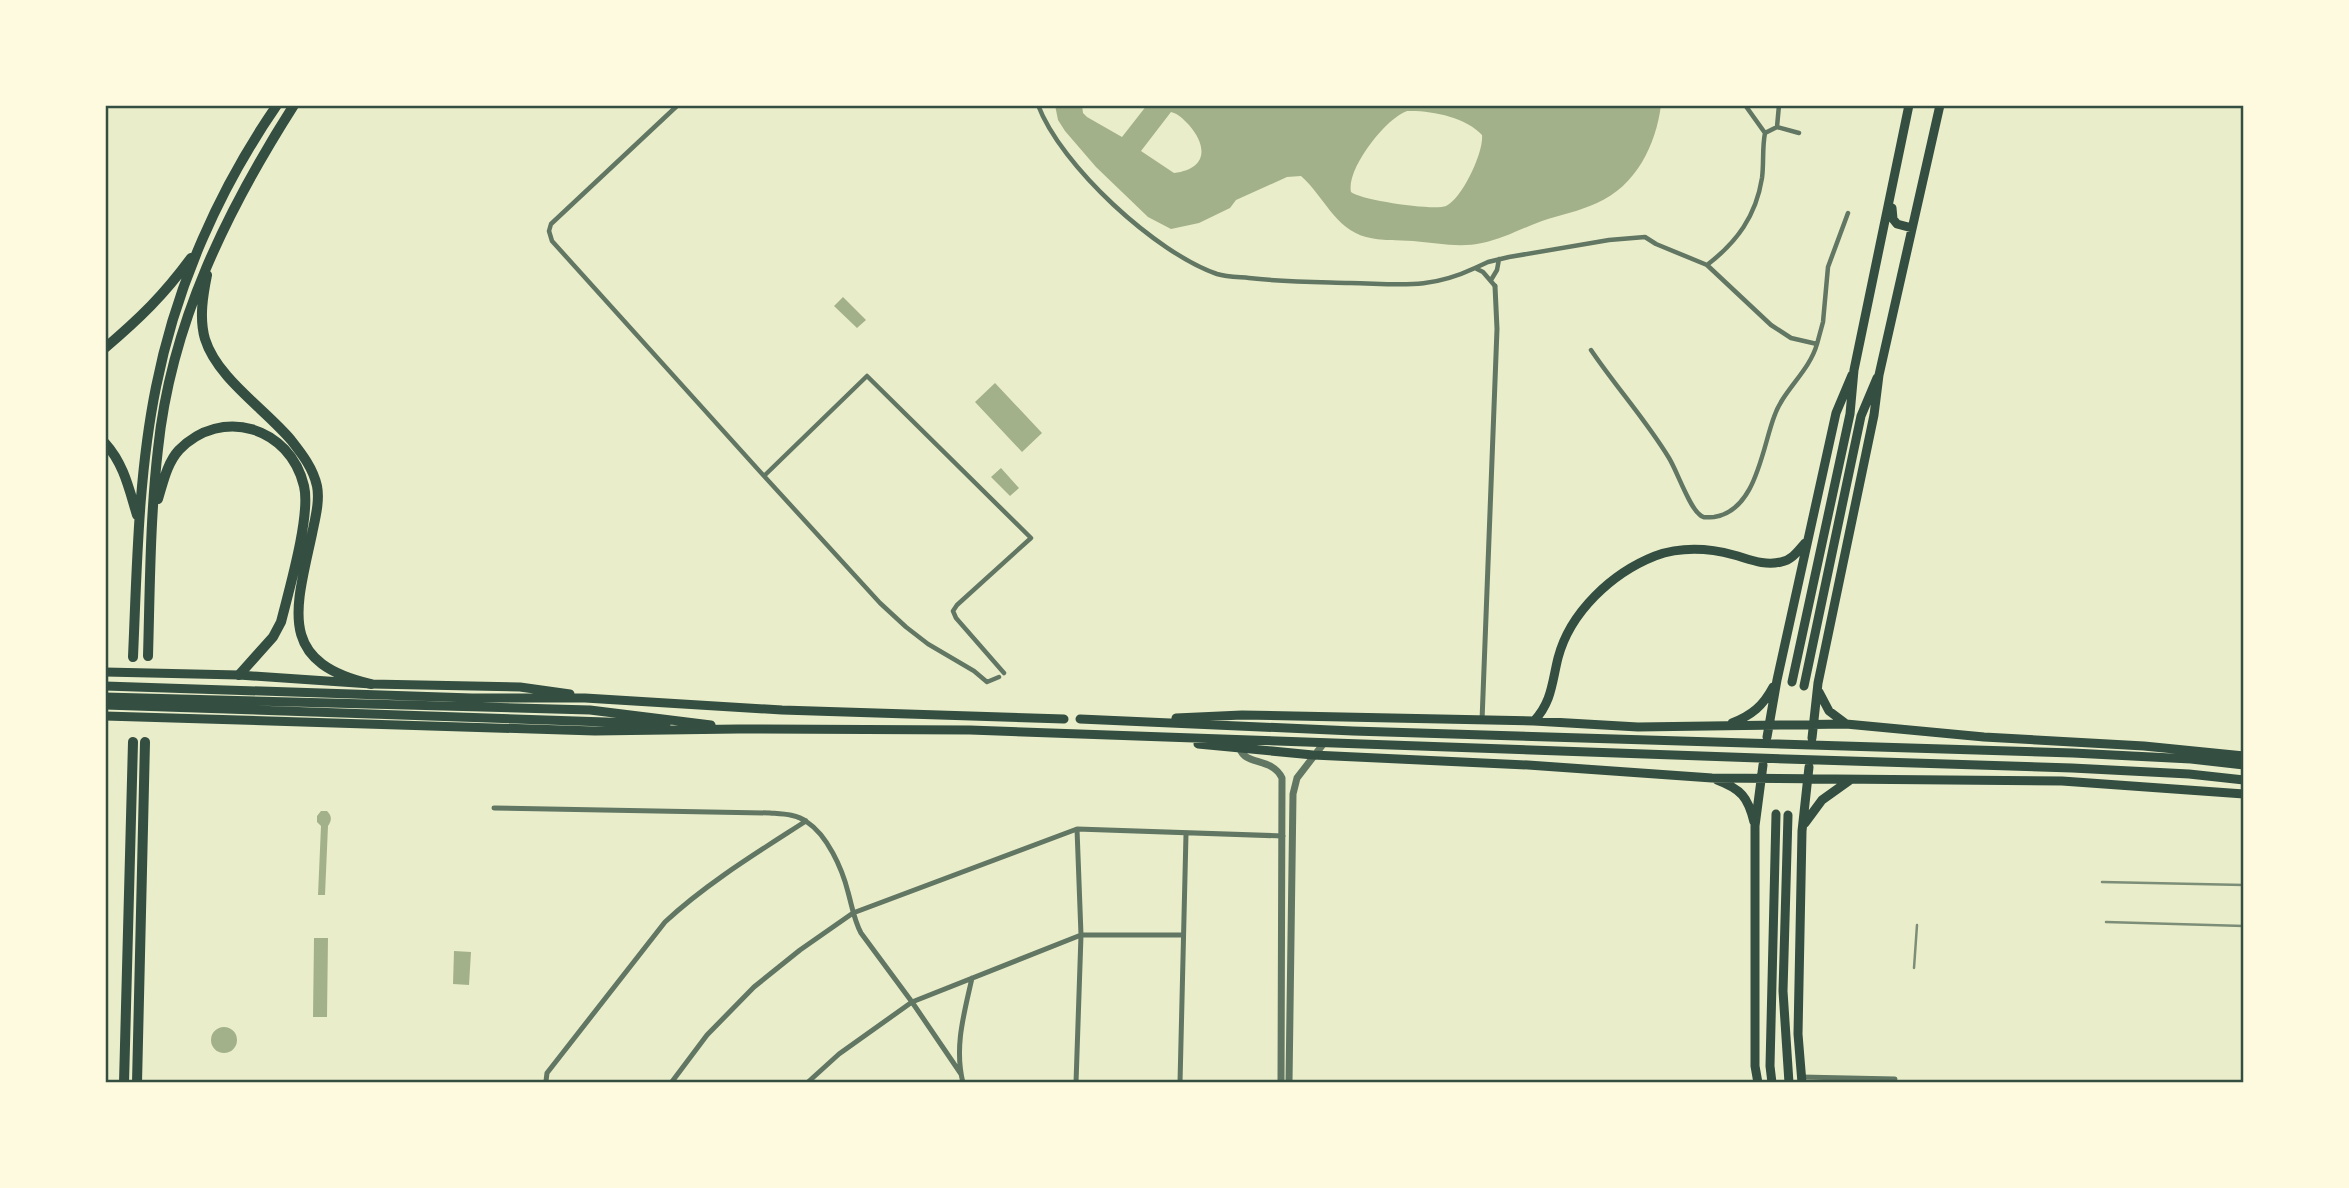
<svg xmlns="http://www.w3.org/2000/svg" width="2349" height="1188" font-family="'Nunito Sans',sans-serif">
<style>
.water{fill:#a3b18a;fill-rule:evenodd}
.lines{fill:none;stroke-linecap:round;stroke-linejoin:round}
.pedestrian{stroke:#617663;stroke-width:4.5}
.minor{stroke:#617663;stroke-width:5}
.tertiary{stroke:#617663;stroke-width:7}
.primary{stroke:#344e41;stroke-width:9}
.motorway{stroke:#344e41;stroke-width:10}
.rail{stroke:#7c8e77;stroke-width:2.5}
.neatline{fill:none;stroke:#344e41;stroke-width:2.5}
</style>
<rect width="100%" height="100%" fill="#e9edc9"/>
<!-- water -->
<path class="water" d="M1055,105H1082L1083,113L1087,117L1122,137L1147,105H1661C1656,145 1636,186 1597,203C1580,211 1560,215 1542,221C1522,228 1503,239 1482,243C1460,248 1436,243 1413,241C1398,240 1381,241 1366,237C1335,229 1323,195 1301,176L1287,177L1236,200L1230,208L1199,223L1171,229L1148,217L1096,167L1065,131L1058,120ZM1407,111C1430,110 1466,117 1482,135C1484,152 1462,199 1446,206C1434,211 1360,200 1351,192C1346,169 1386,118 1407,111ZM1171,112C1179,114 1183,119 1189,125C1208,147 1207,169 1174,173L1141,151Z
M843,297L866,320L857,328L834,306Z
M995,383L1042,433L1022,452L975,402Z
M1001,468L1019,488L1010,496L991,477Z
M321,811H327C332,816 332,820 328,826L325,895H318L321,826L317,822V816Z
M314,938H328L327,1017H313Z
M454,951L471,952L469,985L453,984Z
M211 1040a13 13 0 1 1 26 0a13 13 0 1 1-26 0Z"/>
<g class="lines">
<!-- pedestrian -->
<path class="pedestrian" d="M678,105L551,224L549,231L552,241L764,476L867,376L1031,538L957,605L953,611L956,618L1004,673
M1038,105C1061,166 1156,253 1217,274C1227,277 1239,277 1249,278C1283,282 1316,282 1350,283C1400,284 1428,290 1475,268L1483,272L1495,286
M1779,105L1777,127L1799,133
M1765,133L1777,127
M1707,265C1737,242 1756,216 1762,178C1764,163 1762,148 1765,133L1745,105
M1475,268L1488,262L1509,257L1609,240L1645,237L1656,244L1707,265L1771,325L1791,338L1817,344C1809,372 1783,390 1774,417C1762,449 1756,511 1714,517C1708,517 1703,519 1699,514C1689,506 1677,471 1669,458C1646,420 1616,387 1591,350
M1491,280L1497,270L1499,259
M1817,344L1823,322L1828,267L1848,213
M764,476L880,603L906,627L928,644L974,671L987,682L999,677"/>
<!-- minor -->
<path class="minor" d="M1482,721L1497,329L1495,286
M494,808L770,813C783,814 796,814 807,822C827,835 842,868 848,892C852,906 854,920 861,933L912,1002L961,1074
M1801,1077L1895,1079
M549,1083L546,1081L547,1073L665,922C707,883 758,852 806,821
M671,1083L707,1035L754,987L800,950L853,913L1077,829L1283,836
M807,1083L839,1054L912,1002L1081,935H1182
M963,1083C954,1047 964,1014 972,978
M1076,1083L1081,935L1077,829
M1180,1083L1186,834"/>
<!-- tertiary -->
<path class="tertiary" d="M1240,749C1246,766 1272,757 1282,778L1281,1083
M1289,1083L1293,794L1297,778L1324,743"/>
<!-- primary -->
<path class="primary" d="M1892,208L1893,219L1897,224L1912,228
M105,672L239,675L371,684L520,687L570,694
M1792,682L1850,414L1854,370L1909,105
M105,686L472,698H585L782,710L1064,719
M1804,686L1861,416L1877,378
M1819,692L1829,711L1845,723
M105,697L590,710L711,725
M105,705L666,724
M105,716L595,731L738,729L970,730L1786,759L2072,768L2189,774L2244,780
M1176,718L1242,715L1534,721L1638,727L1846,724L1984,737L2144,746L2244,756
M1080,719L1353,731L2073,753L2191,759L2244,765
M1534,721C1552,702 1552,682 1558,658C1570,612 1612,573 1655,556C1680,547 1708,548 1734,555C1749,559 1764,566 1781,562C1792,560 1798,551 1805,543
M1732,723C1752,715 1763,706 1773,687
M1767,737L1777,680L1836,413L1852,375
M1812,738L1818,683L1874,415L1879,375L1940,105
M1198,744L1313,755L1528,765L1712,778L2062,781L2244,794
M1717,780C1741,789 1748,797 1754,822
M1788,815L1783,991L1789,1083
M1805,823L1822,800L1850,780
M1758,1083L1755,1066V826L1763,765
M1772,1083L1770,1066L1776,814
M1802,1083L1798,1034L1802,831L1809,767"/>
<!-- motorway -->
<path class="motorway" d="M207,275C203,295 199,318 205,339C217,378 265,409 291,440C302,454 313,468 317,486C320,501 315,519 312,534C296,609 276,662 371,684
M105,348C140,318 163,296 191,258
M105,443C124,464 129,489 137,515
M158,499C163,483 167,463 179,450C222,406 290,427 304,486C311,515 289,590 281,622L273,637L239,675
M148,656C150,587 150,518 158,449C171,323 227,210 294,105
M133,657C137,567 138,476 156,387C176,286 219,189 277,105
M124,1083L133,742
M137,1083L145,742"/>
<!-- rail -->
<path class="rail" d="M2102,882L2244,885
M2106,922L2244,926
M1914,968L1917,925"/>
</g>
<!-- border -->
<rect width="2349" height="1188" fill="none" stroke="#fefae0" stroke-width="214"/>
<rect x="107" y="107" width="2135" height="974" class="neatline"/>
</svg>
